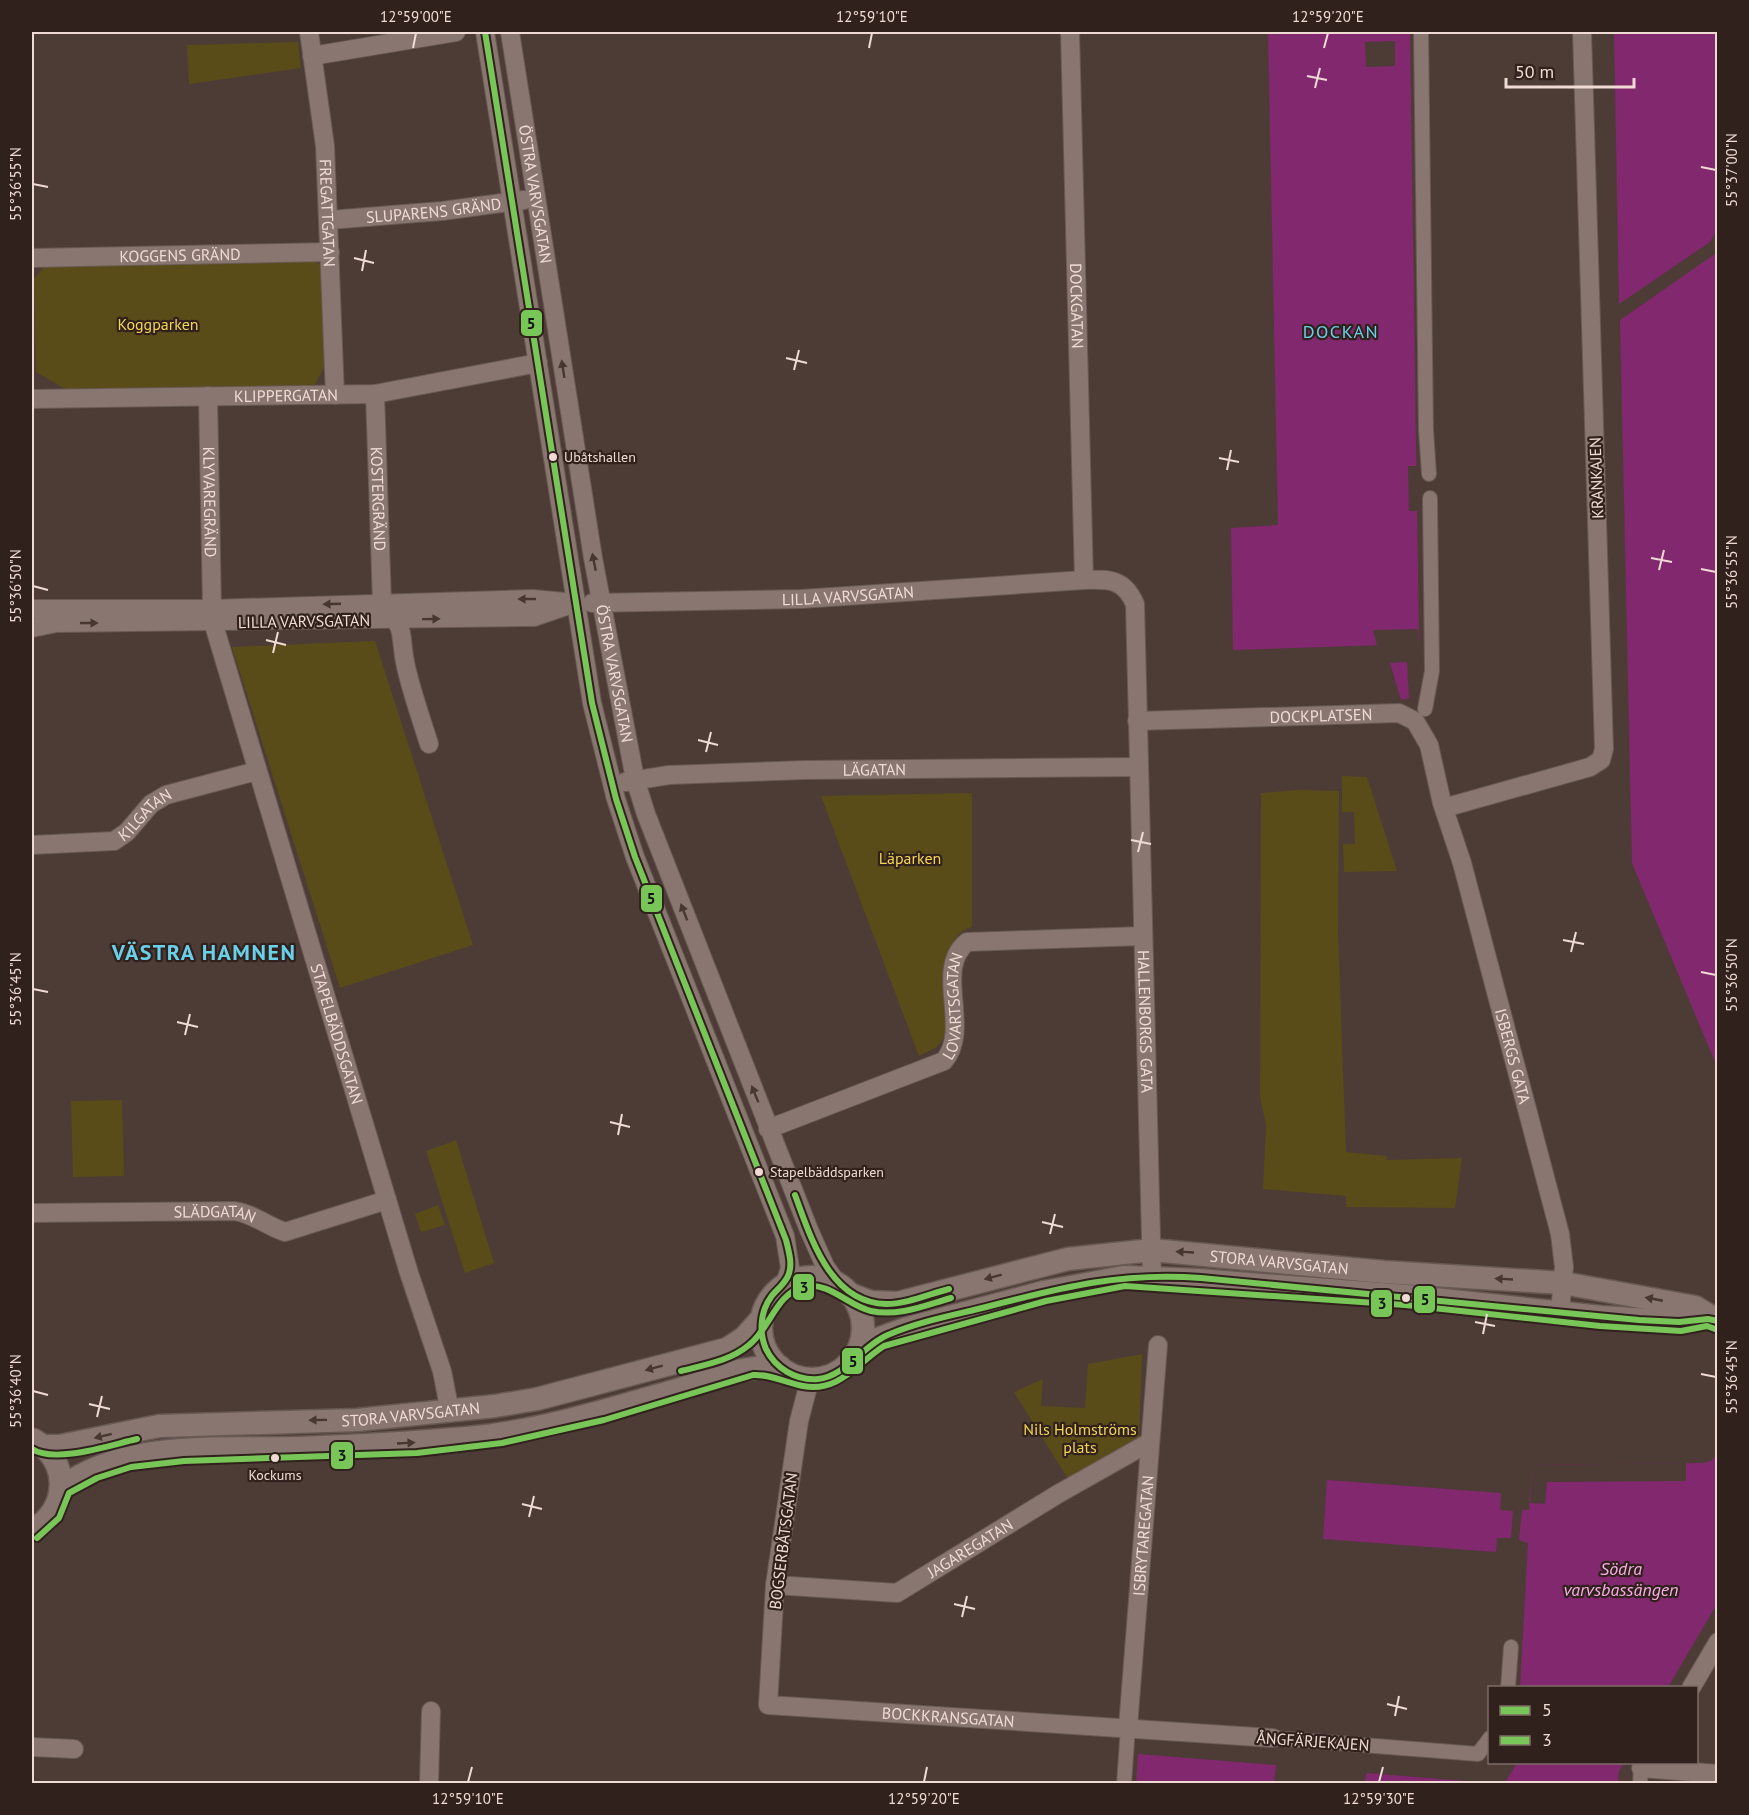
<svg xmlns="http://www.w3.org/2000/svg" width="1749" height="1815" font-family="'PT Sans',sans-serif">
<style>
.green{fill:#5a4c19}
.water{fill:#82286f}
.pier{fill:#4d3b36}
.lines{fill:none;stroke-linecap:round;stroke-linejoin:round}
.pedestrian-casing{stroke:#695954;stroke-width:16}
.minor-casing{stroke:#695954;stroke-width:20}
.tertiary-casing{stroke:#695954;stroke-width:25}
.pedestrian{stroke:#897671;stroke-width:14}
.minor{stroke:#897671;stroke-width:18}
.tertiary{stroke:#897671;stroke-width:22}
.bus-1-casing{stroke:#31211d;stroke-width:10}
.bus-2-casing{stroke:#31211d;stroke-width:10}
.bus-1{stroke:#78c657;stroke-width:6}
.bus-2{stroke:#78c657;stroke-width:6}
.oneway{fill:#473632}
.ticks{fill:none;stroke:#f0dbd4;stroke-width:2}
.bus-dot{fill:#f0dbd4;stroke:#31211d;stroke-width:2}
.labels{text-anchor:middle;dominant-baseline:central;stroke-width:4.5;stroke-linejoin:round;paint-order:stroke}
.bus-label{font-size:14px;fill:#f0dbd4;stroke:#31211d;text-anchor:start}
.street-label{font-size:16px;fill:#f0dbd4;stroke:#31211d}
.park-label{font-size:16px;fill:#f4d652;stroke:#31211d}
.neighbourhood-label{font-size:18px;letter-spacing:1.5px;fill:#6acfe8;stroke:#31211d}
.water-label{font-size:18px;font-style:italic;fill:#f9aee6;stroke:#31211d}
.district-label{font-size:22px;font-weight:bold;letter-spacing:1.5px;fill:#6acfe8;stroke:#31211d}
.line-badge{stroke:#31211d;stroke-width:2}
.pale-badge-label{font-size:16px;text-anchor:middle;font-weight:bold;fill:#111}
.neatline{fill:none;stroke:#f0dbd4;stroke-width:2}
.ticks-label{font-size:15px;text-anchor:middle;fill:#f0dbd4}
</style>
<rect width="100%" height="100%" fill="#4d3b36"/>
<!-- green -->
<path class="green" d="M298,42L301,68L189,84L187,45Z
M308,256L325,268V366L314,386L65,389L36,372L34,279L48,262Z
M375,641L473,945L340,988L232,647Z
M1342,776L1367,777L1397,871L1344,872L1343,844H1355L1354,812H1342Z
M1299,790L1339,791L1338,933L1346,1152L1386,1156L1387,1160L1462,1158L1455,1208L1346,1207V1196L1263,1189L1266,1125L1260,1097L1261,793Z
M972,793V927C936,935 946,1004 948,1031L937,1047L919,1056L821,796Z
M122,1100L124,1176L73,1177L71,1101Z
M456,1140L494,1263L465,1273L426,1151Z
M438,1205L445,1225L421,1232L415,1214Z
M1142,1354L1139,1439L1068,1479L1014,1392L1043,1379L1041,1406L1085,1408L1088,1364Z"/>
<!-- water -->
<path class="water" d="M1268,32H1410L1419,644L1233,650L1231,528L1278,525Z
M1614,32H1718L1717,229L1710,242L1619,304Z
M1715,254L1718,256L1717,1067L1632,863L1620,320Z
M1407,662L1409,698L1401,700L1390,663Z
M1717,1454V1604L1668,1687H1520L1528,1543L1519,1540L1522,1510H1529L1532,1465L1703,1463L1711,1461Z
M1327,1480L1501,1493L1500,1510L1513,1511L1511,1538H1497L1496,1552L1323,1539Z
M1138,1754L1276,1765L1274,1783H1136Z
M1517,1763H1624L1619,1771L1618,1783L1504,1784Z
M1366,1773L1489,1783H1365Z"/>
<!-- pier -->
<path class="pier" d="M1395,41V66L1366,67L1365,42Z
M1408,466H1417V511H1409Z
M1418,629L1419,644L1377,646L1373,630Z
M1686,1463V1481L1547,1482L1545,1504L1530,1503L1532,1465Z"/>
<g class="lines">
<!-- pedestrian casing -->
<g class="pedestrian-casing">
<path id="pedestrian" d="M1421,32L1426,430L1429,474
M1425,709L1432,671L1430,498
M1508,1688L1511,1647
M1273,1738L1478,1754L1490,1738
M1124,1784L1128,1727
M1640,1784L1641,1768"/>
</g>
<!-- minor casing -->
<g class="minor-casing">
<g id="minor">
<path id="s1" d="M309,32L325,146L335,395"/>
<path d="M485,32L592,703L616,799L635,857L785,1236L790,1268L785,1284"/>
<path id="s2" d="M510,32L593,558L635,779L646,814L809,1230L825,1266L836,1282"/>
<path id="s3" d="M1070,32L1084,580"/>
<path d="M312,56L456,32"/>
<path id="s4" d="M329,220L442,211L524,200"/>
<path id="s5" d="M32,258L330,252"/>
<path id="s6" d="M375,394L382,603C409,633 398,632 406,667C412,693 421,718 429,744"/>
<path id="s7" d="M208,396L212,609"/>
<path id="s8" d="M32,399L375,394L538,363"/>
<path id="s9" d="M592,603L801,599L1084,580C1110,579 1124,579 1135,604L1152,1277"/>
<path d="M32,609H212L533,599L575,603L534,617H524L56,623L32,628"/>
<path id="s10" d="M213,622L409,1273L442,1371L450,1412"/>
<path id="s11" d="M1137,721L1399,713L1415,721L1429,745L1442,803L1462,863L1560,1234L1564,1267L1560,1311"/>
<path id="s12" d="M625,782L669,775L804,770L1138,767"/>
<path d="M1444,808L1590,767L1601,760L1604,749L1582,32"/>
<path id="s13" d="M32,845L114,841L127,832L151,804L166,795L257,771"/>
<path id="s14" d="M768,1129L944,1061C972,1028 933,970 967,942L1143,936"/>
<path id="s15" d="M32,1213L234,1211C252,1213 267,1226 285,1232L387,1200"/>
<path id="s16" d="M810,1379L799,1421L775,1585L768,1705L1273,1738"/>
<path id="s17" d="M775,1585L897,1593L1058,1494L1150,1442"/>
<path d="M1691,1688L1718,1642"/>
<path id="s18" d="M1128,1727L1158,1345"/>
<path d="M32,1747L74,1749"/>
<path d="M1645,1762L1641,1768L1718,1774"/>
<path d="M429,1784L431,1711"/>
</g>
</g>
<!-- tertiary casing -->
<g class="tertiary-casing">
<g id="tertiary">
<circle cx="812" cy="1328" r="51"/>
<path id="s19" d="M852,1295L871,1302L898,1303L1068,1259L1152,1250L1384,1272L1563,1283L1695,1307L1718,1321"/>
<path d="M857,1352L880,1338L905,1329L1044,1292L1124,1277L1198,1280L1406,1296L1601,1317L1681,1322L1708,1317"/>
<path id="s20" d="M43,1446H60L159,1426L357,1420L495,1406L537,1399L727,1349L744,1338L761,1319"/>
<path d="M61,1488C127,1439 221,1450 299,1448C355,1446 411,1443 467,1438C536,1432 604,1411 670,1392C706,1382 743,1364 780,1367"/>
<path d="M32,1530C69,1511 71,1461 34,1440"/>
</g>
</g>
<!-- pedestrian -->
<use href="#pedestrian" class="pedestrian"/>
<!-- minor -->
<use href="#minor" class="minor"/>
<!-- tertiary -->
<use href="#tertiary" class="tertiary"/>
<!-- bus-1 casing -->
<g class="bus-1-casing">
<path id="bus-1" d="M485,32L592,703L616,799L635,857L786,1240C789,1252 793,1265 788,1276C784,1285 776,1290 771,1297C760,1312 759,1333 766,1349C775,1368 796,1381 818,1379C846,1376 864,1344 890,1334C921,1321 954,1315 986,1307C1063,1287 1121,1272 1201,1278L1639,1320L1679,1322L1708,1319L1718,1321
M795,1195C811,1238 830,1303 886,1304C907,1304 929,1294 949,1289"/>
</g>
<!-- bus-2 casing -->
<g class="bus-2-casing">
<path id="bus-2" d="M681,1371C704,1365 730,1361 749,1345C770,1329 776,1293 804,1287C829,1281 848,1306 871,1311C898,1317 926,1305 951,1298
M32,1449C55,1464 110,1445 137,1439
M37,1538L59,1518L69,1493L97,1478L131,1467L184,1461L417,1453L502,1443L604,1420L753,1375C771,1374 786,1383 803,1386C839,1393 857,1363 884,1346L1046,1301L1125,1286L1405,1305L1600,1326L1681,1331L1707,1326L1715,1329"/>
</g>
<!-- bus-1 -->
<use href="#bus-1" class="bus-1"/>
<!-- bus-2 -->
<use href="#bus-2" class="bus-2"/>
</g>
<!-- one-way arrows -->
<defs><path id="oneway-solid" d="M-6-.8H1V-3.2L6.5 0L1 3.2V.8H-6Z" transform="scale(1.5)"/></defs>
<g class="oneway">
<use href="#oneway-solid" transform="translate(563 369) rotate(-99)"/>
<use href="#oneway-solid" transform="translate(594 562) rotate(-101)"/>
<use href="#oneway-solid" transform="translate(527 599) rotate(180)"/>
<use href="#oneway-solid" transform="translate(332 604) rotate(178)"/>
<use href="#oneway-solid" transform="translate(431 619) rotate(-1)"/>
<use href="#oneway-solid" transform="translate(89 623)"/>
<use href="#oneway-solid" transform="translate(684 912) rotate(-111)"/>
<use href="#oneway-solid" transform="translate(755 1094) rotate(-112)"/>
<use href="#oneway-solid" transform="translate(1185 1252) rotate(-177)"/>
<use href="#oneway-solid" transform="translate(993 1277) rotate(165)"/>
<use href="#oneway-solid" transform="translate(1504 1279) rotate(-177)"/>
<use href="#oneway-solid" transform="translate(1654 1299) rotate(-169)"/>
<use href="#oneway-solid" transform="translate(654 1368) rotate(165)"/>
<use href="#oneway-solid" transform="translate(318 1420) rotate(179)"/>
<use href="#oneway-solid" transform="translate(103 1436) rotate(166)"/>
<use href="#oneway-solid" transform="translate(406 1443) rotate(-3)"/>
</g>
<!-- ticks -->
<path class="ticks" d="M413,48L416,33M869,48L872,33M1324,48L1328,33M1307,76L1327,80M1315,88L1320,68M1701,167L1716,170M33,184L48,187M354,258L374,263M362,271L366,250M786,358L807,363M794,370L799,350M1219,458L1239,462M1227,470L1231,450M1651,558L1672,562M1701,569L1716,572M1659,570L1664,550M33,586L48,590M266,640L286,645M273,653L278,632M698,740L718,745M706,752L711,732M1131,840L1151,844M1138,852L1143,832M1563,940L1584,944M1571,952L1576,932M1701,972L1716,975M33,989L48,992M177,1022L198,1027M185,1035L190,1014M610,1122L630,1127M618,1135L622,1114M1042,1222L1063,1227M1050,1234L1055,1214M1475,1322L1495,1326M1483,1334L1487,1314M1701,1374L1716,1377M33,1391L48,1395M89,1404L110,1409M97,1417L102,1396M522,1504L542,1509M529,1517L534,1496M954,1604L975,1609M962,1617L967,1596M1387,1704L1407,1709M1395,1716L1399,1696M468,1782L472,1767M924,1782L927,1767M1379,1782L1383,1767"/>
<!-- markers -->
<g class="bus-dot">
<circle cx="553" cy="457" r="5"/>
<circle cx="759" cy="1172" r="5"/>
<circle cx="1406" cy="1298" r="5"/>
<circle cx="275" cy="1458" r="5"/>
</g>
<g class="labels">
<!-- bus labels -->
<g class="bus-label">
<text x="564" y="457">Ubåtshallen</text>
<text x="770" y="1172">Stapelbäddsparken</text>
<text x="275" y="1475" text-anchor="middle">Kockums</text>
</g>
<!-- street labels -->
<g class="street-label">
<text stroke="none"><textPath href="#s2" startOffset="164">ÖSTRA VARVSGATAN</textPath></text>
<text stroke="none"><textPath href="#s4" startOffset="105">SLUPARENS GRÄND</textPath></text>
<text stroke="none"><textPath href="#s1" startOffset="182">FREGATTGATAN</textPath></text>
<text stroke="none"><textPath href="#s5" startOffset="148">KOGGENS GRÄND</textPath></text>
<text stroke="none"><textPath href="#s3" startOffset="274">DOCKGATAN</textPath></text>
<text stroke="none"><textPath href="#s8" startOffset="254">KLIPPERGATAN</textPath></text>
<text transform="translate(1596 478) rotate(-92)">KRANKAJEN</text>
<text stroke="none"><textPath href="#s6" startOffset="105">KOSTERGRÄND</textPath></text>
<text stroke="none"><textPath href="#s7" startOffset="106">KLYVAREGRÄND</textPath></text>
<text stroke="none"><textPath href="#s9" startOffset="256">LILLA VARVSGATAN</textPath></text>
<text transform="translate(304 621) rotate(-1)">LILLA VARVSGATAN</text>
<text stroke="none"><textPath href="#s2" startOffset="650">ÖSTRA VARVSGATAN</textPath></text>
<text stroke="none"><textPath href="#s11" startOffset="184">DOCKPLATSEN</textPath></text>
<text stroke="none"><textPath href="#s12" startOffset="250">LÄGATAN</textPath></text>
<text stroke="none"><textPath href="#s13" startOffset="123">KILGATAN</textPath></text>
<text stroke="none"><textPath href="#s14" startOffset="246">LOVARTSGATAN</textPath></text>
<text stroke="none"><textPath href="#s9" startOffset="972">HALLENBORGS GATA</textPath></text>
<text stroke="none"><textPath href="#s10" startOffset="430">STAPELBÄDDSGATAN</textPath></text>
<text stroke="none"><textPath href="#s11" startOffset="630">ISBERGS GATA</textPath></text>
<text stroke="none"><textPath href="#s15" startOffset="183">SLÄDGATAN</textPath></text>
<text stroke="none"><textPath href="#s19" startOffset="435">STORA VARVSGATAN</textPath></text>
<text stroke="none"><textPath href="#s20" startOffset="370">STORA VARVSGATAN</textPath></text>
<text stroke="none"><textPath href="#s18" startOffset="192">ISBRYTAREGATAN</textPath></text>
<text transform="translate(783 1541) rotate(-83)">BOGSERBÅTSGATAN</text>
<text stroke="none"><textPath href="#s17" startOffset="208">JAGAREGATAN</textPath></text>
<text stroke="none"><textPath href="#s16" startOffset="510">BOCKKRANSGATAN</textPath></text>
<text transform="translate(1313 1741) rotate(4)">ÅNGFÄRJEKAJEN</text>
</g>
<!-- park labels -->
<g class="park-label">
<text x="158" y="324">Koggparken</text>
<text x="910" y="858">Läparken</text>
<text x="1080" y="1429">Nils Holmströms<tspan x="1080" dy="18">plats</tspan></text>
</g>
<!-- neighbourhood labels -->
<g class="neighbourhood-label">
<text x="1341" y="331">DOCKAN</text>
</g>
<!-- water labels -->
<g class="water-label">
<text x="1621" y="1568">Södra<tspan x="1621" dy="21">varvsbassängen</tspan></text>
</g>
<!-- district labels -->
<g class="district-label">
<text x="204" y="952">VÄSTRA HAMNEN</text>
</g>
</g>
<g class="line-badge">
<rect x="520" y="309" width="23" height="28" rx="6" fill="#78c657"/>
<rect x="640" y="884" width="23" height="29" rx="6" fill="#78c657"/>
<rect x="792" y="1273" width="23" height="28" rx="6" fill="#78c657"/>
<rect x="1413" y="1285" width="23" height="29" rx="6" fill="#78c657"/>
<rect x="1370" y="1289" width="23" height="29" rx="6" fill="#78c657"/>
<rect x="841" y="1347" width="23" height="28" rx="6" fill="#78c657"/>
<rect x="330" y="1441" width="24" height="29" rx="6" fill="#78c657"/>
</g>
<g class="pale-badge-label">
<text x="531" y="329">5</text>
<text x="651" y="904">5</text>
<text x="804" y="1293">3</text>
<text x="1425" y="1305">5</text>
<text x="1382" y="1309">3</text>
<text x="853" y="1367">5</text>
<text x="342" y="1461">3</text>
</g>
<!-- border -->
<rect width="1749" height="1815" fill="none" stroke="#31211d" stroke-width="66"/>
<!-- legend -->
<rect x="1488" y="1686" width="210" height="78" fill="#31211d" stroke="#7d6b66" stroke-width="1.5"/>
<rect x="1500" y="1706" width="30" height="9" fill="#78c657" stroke="#7d6b66" stroke-width="1.5"/>
<text x="1542" y="1716" font-size="18" fill="#f0dbd4">5</text>
<rect x="1500" y="1736" width="30" height="9" fill="#78c657" stroke="#7d6b66" stroke-width="1.5"/>
<text x="1542" y="1746" font-size="18" fill="#f0dbd4">3</text>
<!-- scale -->
<path d="M1506 78v9h128v-9" fill="none" stroke="#f0dbd4" stroke-width="3"/>
<text x="1515" y="78" font-size="18" fill="#f0dbd4" stroke="#31211d" stroke-width="4.5" paint-order="stroke">50 m</text>
<rect x="33" y="33" width="1683" height="1749" class="neatline"/>
<g class="ticks-label">
<text x="416" y="22">12°59'00"E</text>
<text x="872" y="22">12°59'10"E</text>
<text x="1328" y="22">12°59'20"E</text>
<text transform="translate(1732 170) rotate(-90)" y="5">55°37'00"N</text>
<text transform="translate(16 184) rotate(-90)" y="5">55°36'55"N</text>
<text transform="translate(1732 572) rotate(-90)" y="5">55°36'55"N</text>
<text transform="translate(16 586) rotate(-90)" y="5">55°36'50"N</text>
<text transform="translate(1732 975) rotate(-90)" y="5">55°36'50"N</text>
<text transform="translate(16 989) rotate(-90)" y="5">55°36'45"N</text>
<text transform="translate(1732 1377) rotate(-90)" y="5">55°36'45"N</text>
<text transform="translate(16 1391) rotate(-90)" y="5">55°36'40"N</text>
<text x="468" y="1804">12°59'10"E</text>
<text x="924" y="1804">12°59'20"E</text>
<text x="1379" y="1804">12°59'30"E</text>
</g>
</svg>
